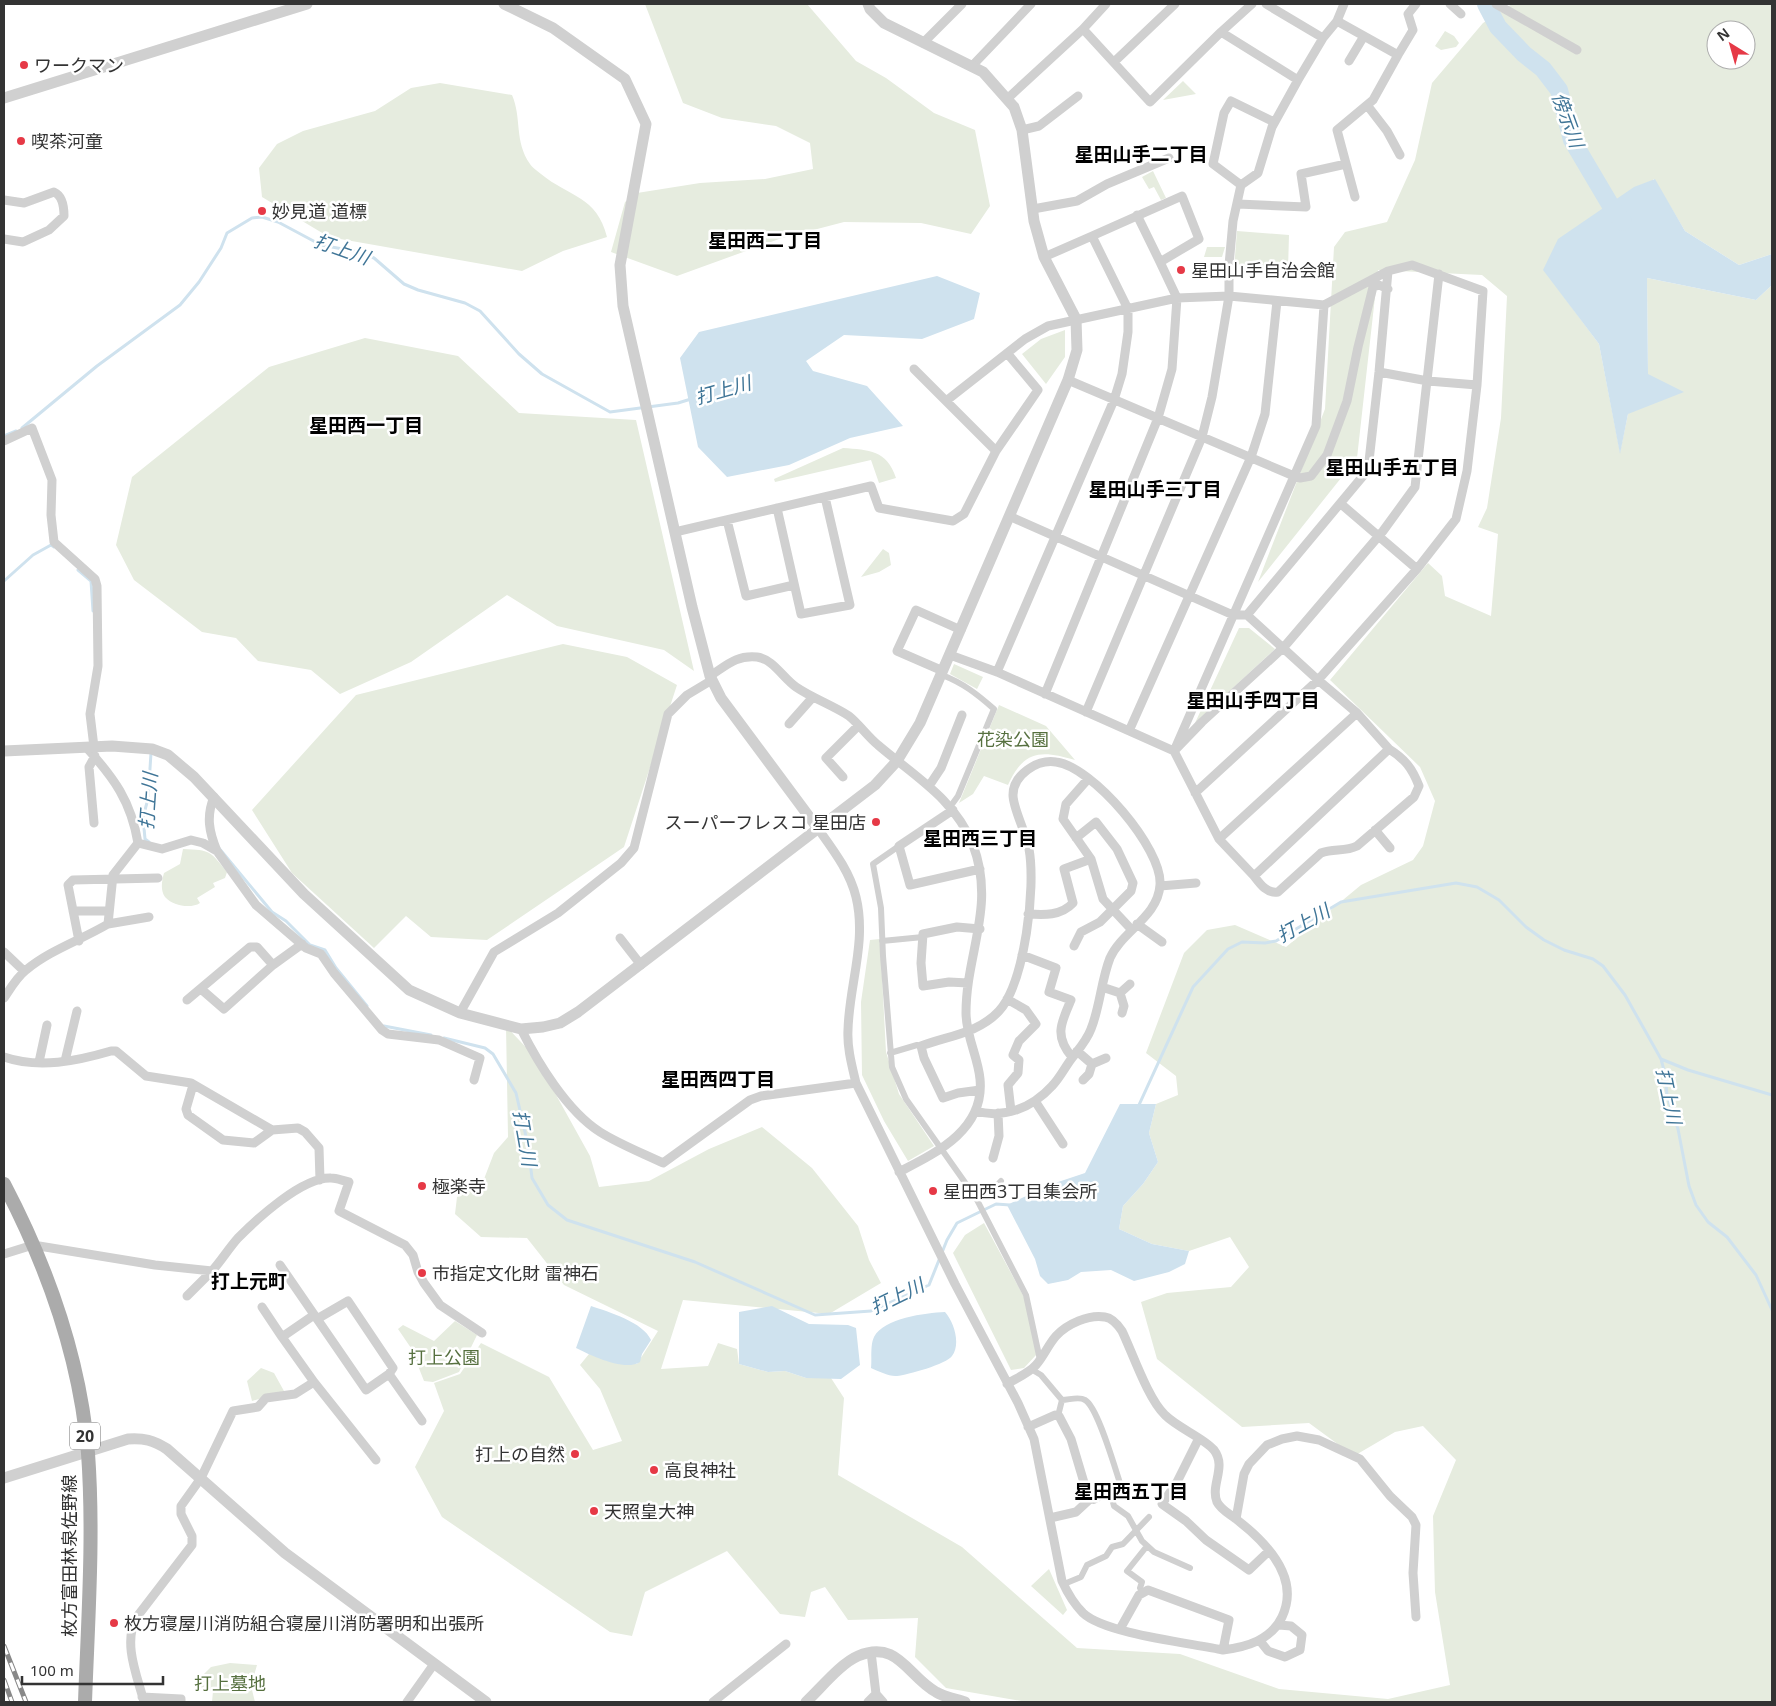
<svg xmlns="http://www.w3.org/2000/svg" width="1776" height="1706" font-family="'Noto Sans','Noto Sans JP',sans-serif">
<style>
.green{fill:#e6ecdf;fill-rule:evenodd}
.water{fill:#cfe2ee}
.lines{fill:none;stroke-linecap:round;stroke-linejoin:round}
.stream{stroke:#cfe2ee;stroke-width:3}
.river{stroke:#cfe2ee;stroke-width:18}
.pedestrian{stroke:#d0d0d0;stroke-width:6}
.minor{stroke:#d0d0d0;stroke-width:9}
.tertiary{stroke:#d0d0d0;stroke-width:11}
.primary{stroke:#ababab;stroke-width:14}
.rail-casing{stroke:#888;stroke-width:5}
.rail{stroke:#fff;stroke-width:3;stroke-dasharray:9;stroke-linecap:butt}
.poi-dot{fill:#e63946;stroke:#fff;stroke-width:2}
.labels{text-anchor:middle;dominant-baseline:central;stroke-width:5;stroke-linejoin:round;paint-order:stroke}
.shield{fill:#fff;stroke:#707070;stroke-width:1}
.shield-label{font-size:16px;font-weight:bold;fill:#333}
.poi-label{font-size:18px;fill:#333;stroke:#fff;text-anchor:start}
.park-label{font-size:18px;fill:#56703f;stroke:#fff}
.street-label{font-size:18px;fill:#333;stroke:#fff}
.water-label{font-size:19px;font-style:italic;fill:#3f7597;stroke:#fff}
.neighbourhood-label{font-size:19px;font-weight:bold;fill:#000;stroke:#fff}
</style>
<rect width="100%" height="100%" fill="#fff"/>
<!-- green -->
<path class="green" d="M645,4H807L856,61L886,78L934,113L975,130L990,206L971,234L921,223L844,222L779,239L677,276L611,252L625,202L637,193L700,183L765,179L813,169L810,143L776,126L722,118L683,103Z
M1512,4H1772V254L1739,265L1685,231L1654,179L1544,270L1599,344L1620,452L1628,414L1648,374L1647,278L1756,300L1772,285V1702H1027L946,1688L915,1657L918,1618L848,1620L825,1587L811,1592L805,1617L780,1614L727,1551L645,1592L632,1636L610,1632L442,1517L415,1467L444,1411L434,1383L460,1374L481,1343L549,1377L593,1450L622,1441L600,1389L580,1365L589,1354L637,1364L658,1331L564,1285L527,1238L481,1237L455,1214L457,1197L484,1179L494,1153L508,1137L506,1026L535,1057L590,1156L599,1187L649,1181L709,1149L762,1127L812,1168L858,1226L869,1260L881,1283L829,1314L683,1300L661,1369L708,1366L718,1343L737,1349L739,1364L768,1372L785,1371L806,1378H831L844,1398L838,1475L962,1547L1077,1648L1180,1654L1279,1689L1388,1699L1450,1685L1435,1592L1433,1516L1456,1460L1423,1426L1395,1432L1354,1456L1309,1423L1242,1427L1157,1359L1141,1302L1167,1293L1231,1287L1249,1267L1230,1237L1189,1251L1152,1244L1119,1229L1123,1206L1143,1184L1158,1162L1149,1133L1156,1104L1178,1095L1176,1076L1146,1053L1184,953L1207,930L1235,925L1286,947L1361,885L1413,860L1423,846L1435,801L1420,767L1330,680L1428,563L1442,576L1445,596L1491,616L1498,534L1478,527L1487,508L1501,418L1507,296L1482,275L1378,270L1357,458L1258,582L1325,409L1334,247L1345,232L1387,222L1415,160L1432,83L1483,23ZM1716,30H1746V60H1716Z
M1445,31L1454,36L1459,43L1456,47L1441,50L1435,46Z
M1183,81L1196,94L1163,100Z
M440,83L512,95C522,118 514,141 530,164C532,167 537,171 541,174C569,197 597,196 607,237L563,251L522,271L329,237L262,197L259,168L277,144L303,131L375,111L411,88Z
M1153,171L1166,198L1161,200L1154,187L1149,189L1142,177Z
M1237,231L1289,235L1288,270L1234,269Z
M1207,247H1225L1222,257H1204Z
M1065,330V357L1046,384L1022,354L1041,339Z
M365,338L458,356L519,413L636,420L694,671L664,650L557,626L507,595L411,662L340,694L311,670L258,661L236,638L202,632L134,580L116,545L132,477L269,367Z
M843,448C869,450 887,450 896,478L879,483L871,460L775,482L774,479Z
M883,549L889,553L891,565L879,572L861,577Z
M1239,628H1249L1275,649L1195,723Z
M563,644L627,657L677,685L624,847L487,940L431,937L406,916L374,948L292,873L252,810L356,695Z
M954,664L983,677L977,689L950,674Z
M999,705L1046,726L1075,760C1041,750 1024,750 1008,785L984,776L973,794L959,803Z
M183,849C211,850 210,851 227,872L225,878L213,883L215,887L197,898L200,903C191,909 173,906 165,897C160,890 162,880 164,873L180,864Z
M880,939L886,1052L899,1094L934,1146L908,1161L884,1121L862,1075L861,1002L870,940Z
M984,1223L1024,1297L1037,1354L1024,1368L1011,1370L953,1253L965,1235Z
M455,1321L477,1335L459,1372L433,1382L424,1381L411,1348L398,1329L403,1325L434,1341Z
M261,1368L274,1373L284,1391L252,1401L247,1381Z
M1049,1569L1067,1610L1063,1615L1031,1586Z
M230,1663L257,1665L251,1686L255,1702H212L213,1691H197L195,1683L211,1667Z"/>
<!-- water -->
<path class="water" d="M1655,179L1685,231L1739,265L1772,254V285L1756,300L1647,278L1648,374L1684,392L1628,414L1620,454L1599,344L1543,270L1558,239L1634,187Z
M937,276L980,293L974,319L922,339L844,335L806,361L813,371L867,386L903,426L850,438L789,465L727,477L698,447L680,358L699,332Z
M1120,1104H1156L1149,1133L1158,1162L1143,1184L1123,1206L1119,1229L1152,1244L1189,1251L1185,1264L1169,1272L1134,1281L1111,1270L1081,1272L1068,1280L1048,1284L1040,1276L1035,1259L1007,1205L1052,1184L1085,1173Z
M591,1306C609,1312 643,1322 651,1340L642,1354L640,1362C625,1372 590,1355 576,1348Z
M772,1306L809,1324L848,1325L856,1328L860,1365L841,1379L806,1378L785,1371L768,1372L739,1364V1312Z
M945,1312C954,1322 961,1344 952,1356C947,1364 907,1375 897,1376C890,1377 878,1371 871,1368C872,1360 870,1345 874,1337C884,1318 925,1313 945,1312Z"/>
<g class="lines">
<!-- stream -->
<path class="stream" d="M22,428L97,366L180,305L199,282L221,248L227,233L252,218L262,217L278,222L321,245L359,252L374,258L404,284L418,290L465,303L480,311L519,354L542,374L610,412L678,403L691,399
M4,436L16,431
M78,570L91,581L93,611
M4,581L33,555L51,545L54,547
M149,842L145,839L143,817L148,799L151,753
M218,847L272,912L286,921L310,945L325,950L336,968L367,1006
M384,1026L431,1035
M444,1038L485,1048L493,1054L516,1093L528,1145L532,1178L548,1205L567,1220L695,1262L815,1315L871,1311L929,1285L947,1240L957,1223L996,1204L1010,1205
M1661,1059L1688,1070L1772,1095
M1138,1107L1193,987L1228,949L1242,942L1265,943L1276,941L1341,902L1456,883L1477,887L1499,900L1526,927L1544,940L1564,950L1593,959L1603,966L1625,995L1661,1059L1665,1074L1667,1095L1678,1129L1689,1186L1696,1205L1708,1222L1727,1237L1756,1275L1772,1310"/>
<!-- river -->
<path class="river" d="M1486,4L1498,27L1524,54L1543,69L1559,90L1572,140L1611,206L1623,222"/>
<!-- pedestrian -->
<path class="pedestrian" d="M942,675C963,683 977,694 994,709L958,796L950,807
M899,846L873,864L881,908L883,956L892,1067L906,1099L976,1198L1026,1295L1040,1360
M882,941L923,937
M890,1053L917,1045L921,1046
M976,1198L986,1196L1001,1181
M1031,1369L1041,1375L1062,1400C1069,1400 1079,1396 1085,1400C1098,1407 1115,1469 1121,1486L1111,1495L1114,1506L1128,1516L1142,1541L1154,1552L1190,1568
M1058,1416L1062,1400
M1089,1500L1094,1501L1104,1495H1111
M1064,1584L1081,1577L1087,1565L1106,1556L1112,1547L1123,1544L1149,1517
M1143,1592L1140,1588L1142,1582L1127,1571L1147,1546"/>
<!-- minor -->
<path class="minor" d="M1252,4L1221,32L1298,80L1323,38L1337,21L1344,4
M1266,4L1323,38
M1450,4L1461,14
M1496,4L1577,50
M1337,21L1398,55L1373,100L1337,130L1355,197
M1083,29L1106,4
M923,43L962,4
M1398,55L1413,30L1408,14L1416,4
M1349,61L1364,36
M1114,62L1175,4
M972,66L1031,4
M1007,99L1083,29L1150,102L1221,32
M1367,105L1387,131L1400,155
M1022,130L1039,126L1078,96
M1241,185L1213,164L1224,113L1231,101L1274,122
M4,200L24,203L54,192C63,196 64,207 64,216L49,230L23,242L4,239
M1238,204L1306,207L1301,174L1346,164
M1033,209L1077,201L1107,184L1169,158
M1092,236L1182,196L1199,239L1160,262L1137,215
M914,369L946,401
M1379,372L1428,381L1477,385
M1068,380L1294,476L1300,478L1311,476L1327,455L1347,401L1358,347L1373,287L1379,285L1388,289
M4,441L32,428L52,480L51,515L54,542L95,579L97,586L98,666L90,714L94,747
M996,451L1038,390L1007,353
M1341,504L1417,569
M777,508L801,614L850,605L825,497
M1009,516L1233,615H1247L1368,470L1379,372L1388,271L1412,265L1483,291L1477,385L1467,471L1456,519L1417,569L1318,680L1247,615
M727,520L746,596L794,585
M675,532L871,486L879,508L953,521L964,514L996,451L946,401L1025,339L1048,326L1177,298L1229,296L1324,305L1388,271
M950,655L997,672L1174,751L1316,426L1324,305
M943,671L897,651L916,610L961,630
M997,672L1114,400L1122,374L1128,332V309L1092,236L1044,257
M710,676C727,665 736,655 757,657C773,659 783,678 796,687C812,698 832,705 849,716C859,724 868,737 878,745C914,776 955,799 973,845C996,906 966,953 966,1013C966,1036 978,1057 980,1079C985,1130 936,1153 899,1172
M1045,694L1158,418L1172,369L1177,298L1160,262
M1086,712L1202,437L1212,397L1229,296V265L1233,221L1241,185L1258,173L1272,127L1298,80
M789,724L813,697
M1129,731L1251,457L1265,414L1277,301
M843,777L826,758L858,726
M1088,779L1066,804L1063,819L1091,859L1103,899L1131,929
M929,786L941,768L962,715
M1195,793L1318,680L1357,713L1389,749L1254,876L1219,839L1174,751L1202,722L1284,647L1383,531L1415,487L1439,274
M214,797C206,816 209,832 217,851
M953,810L899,846L910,885L980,869
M94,823L89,767L95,756
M819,830C834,851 850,872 856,897C867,942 849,985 848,1030C847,1048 852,1066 856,1083L955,1284L1018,1403L1034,1439L1062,1581C1067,1592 1074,1604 1083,1613C1105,1634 1191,1643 1223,1650C1247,1647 1271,1640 1282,1617C1301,1577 1266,1542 1236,1519C1230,1514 1221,1510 1217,1502C1210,1485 1227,1467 1214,1450C1204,1438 1178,1428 1165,1415C1148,1399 1133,1354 1122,1331C1118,1325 1112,1318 1105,1317C1089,1314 1067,1324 1056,1336C1048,1345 1044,1356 1036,1365C1029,1373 1017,1378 1007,1384
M1375,830L1390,848
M1219,839L1357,713
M138,843L162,849L191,840L203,843L217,851L256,905L306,948L321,954L334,973L382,1030L388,1034L439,1040L480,1058L474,1080
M1254,876C1260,884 1267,894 1278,892L1321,853C1333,848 1345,852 1357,846L1414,797L1419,786C1412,768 1405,759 1389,749
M1160,886L1196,883
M73,911H109
M1028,914C1044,915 1061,916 1073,903L1064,869L1091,859
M108,924L149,917
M1137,924L1162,942
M620,938L641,965
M79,941L68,885L73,880L158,878
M1074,946L1081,932L1100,922L1131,891L1133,883L1117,849L1096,822L1076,838
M4,952L24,971
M1022,955L1056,968L1049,992L1071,1000C1061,1023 1054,1036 1072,1057
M968,983L949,982L923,986L921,963L923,934L957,927L980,929
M1102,987L1120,993L1130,984
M201,989L224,1009L273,965L302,944
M1120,993L1124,1006L1122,1013
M4,998C10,989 17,977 26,970C50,950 81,940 108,924L113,875L138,843C131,801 114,778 86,747
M1007,999L1026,1010L1036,1024L1019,1041L1013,1055L1019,1060L1018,1073L1008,1085L1011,1111
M187,1000L250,947H257L273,965
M460,1013L494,952L558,913L621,863L634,848L668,714L687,695L712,680
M521,1029C538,1063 567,1111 600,1132C619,1144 642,1153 663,1163L750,1100L761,1096L856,1083
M1077,1051L1092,1064L1106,1058
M4,1057C39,1069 77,1061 111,1051H116L146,1076L191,1083L272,1130L298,1128L305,1132L319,1148L320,1180
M65,1061L77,1011
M39,1062L47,1025
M1083,1080L1089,1074L1092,1064
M193,1085L186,1109L188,1115L223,1140L254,1143L272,1130
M1035,1101L1063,1144
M975,1111C1004,1119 1032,1108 1052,1086C1060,1078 1065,1067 1072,1058C1079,1049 1087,1040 1091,1029C1100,1007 1101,981 1110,958C1122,931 1158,917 1160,885C1163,849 1092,766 1056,762C1037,759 1013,775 1013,795C1013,809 1026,832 1029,849C1036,887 1025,982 999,1011C979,1033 948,1036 921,1046L924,1058L943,1098L958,1093L980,1090
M993,1158L999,1136L998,1113
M4,1254L33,1245L155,1265L212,1271C221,1261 229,1248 238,1238C257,1219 302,1177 331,1178C337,1178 343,1181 349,1182L339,1211L405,1245L413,1255L418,1272L424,1283L440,1305L482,1333
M280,1265L366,1390L389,1374
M187,1296L212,1271
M262,1307L282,1337
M317,1319L348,1301L393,1368L389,1374L422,1421
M314,1382L376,1460
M1028,1427L1055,1415L1059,1416L1071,1439L1088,1496L1089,1500L1076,1512L1050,1518
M1198,1440L1177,1482L1162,1504L1186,1521L1206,1540L1249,1570L1269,1551
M1236,1519L1244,1474L1249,1464L1267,1445L1282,1439L1297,1436L1319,1440L1360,1459L1390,1496L1412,1517L1416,1525L1413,1573L1416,1617
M1120,1629L1139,1595L1148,1590L1229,1620L1223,1650
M1260,1641L1268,1651L1285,1657L1300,1650L1302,1635L1291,1626L1279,1625
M871,1652L876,1694L883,1702
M142,1697L181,1699V1702
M144,1702C137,1675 123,1644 136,1618L192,1545V1536L181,1514V1506L201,1478L233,1411L258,1407L266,1398L295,1394L314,1382L282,1337L314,1315
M407,1702L434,1664
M713,1702L786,1644
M868,1702L876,1694"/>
<!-- tertiary -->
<path class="tertiary" d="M504,4L553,28L625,79L646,124L620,265L623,306L692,607L710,676L721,698L819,830
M4,98L307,4
M4,751L112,746L152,749L168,755L194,777L304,894L409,990L460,1013L521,1029L543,1027L560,1023L578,1012L875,785L897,761L920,723L1068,380L1077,350L1076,319L1044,257L1034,221L1022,130L1014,107L983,72L884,23L870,9L868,4
M4,1478L128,1439C144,1438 153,1440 167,1449L285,1553L486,1702
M806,1702C820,1689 841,1663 858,1656C898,1639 908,1677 936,1692C944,1697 956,1699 965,1702"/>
<!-- primary -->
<path class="primary" d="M4,1184C48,1268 80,1358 88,1453C94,1536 88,1619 85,1702"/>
<!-- rail casing -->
<g class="rail-casing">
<path id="rail" d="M4,1646L26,1702
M4,1680L12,1702"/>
</g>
<!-- rail -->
<use href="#rail" class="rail"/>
</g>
<!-- markers -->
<g class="poi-dot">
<circle cx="24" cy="65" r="5"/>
<circle cx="21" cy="141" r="5"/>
<circle cx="262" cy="211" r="5"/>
<circle cx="1181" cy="270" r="5"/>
<circle cx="876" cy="822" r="5"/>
<circle cx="422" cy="1186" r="5"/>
<circle cx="933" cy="1191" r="5"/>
<circle cx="422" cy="1273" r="5"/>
<circle cx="575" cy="1454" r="5"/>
<circle cx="654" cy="1470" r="5"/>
<circle cx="594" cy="1511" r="5"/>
<circle cx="114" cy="1623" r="5"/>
</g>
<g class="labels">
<!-- shield labels -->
<rect class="shield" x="70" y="1422.5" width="30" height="27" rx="4"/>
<g class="shield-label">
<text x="85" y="1436">20</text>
</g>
<!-- poi labels -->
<g class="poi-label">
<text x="34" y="65">ワークマン</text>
<text x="31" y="141">喫茶河童</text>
<text x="272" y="211">妙見道 道標</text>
<text x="1191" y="270">星田山手自治会館</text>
<text x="866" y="822" text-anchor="end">スーパーフレスコ 星田店</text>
<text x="432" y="1186">極楽寺</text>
<text x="943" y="1191">星田西3丁目集会所</text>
<text x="432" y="1273">市指定文化財 雷神石</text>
<text x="565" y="1454" text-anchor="end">打上の自然</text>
<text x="664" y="1470">高良神社</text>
<text x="604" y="1511">天照皇大神</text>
<text x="124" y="1623">枚方寝屋川消防組合寝屋川消防署明和出張所</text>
</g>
<!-- park labels -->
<g class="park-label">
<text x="1013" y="739">花染公園</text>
<text x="444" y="1357">打上公園</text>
<text x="230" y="1683">打上墓地</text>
</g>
<!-- street labels -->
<g class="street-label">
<text transform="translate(69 1556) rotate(-90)">枚方富田林泉佐野線</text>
</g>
<!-- water labels -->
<g class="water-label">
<text transform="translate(1568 120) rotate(70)">傍示川</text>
<text transform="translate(342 249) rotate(19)">打上川</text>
<text transform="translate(723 390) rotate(-16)">打上川</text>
<text transform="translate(148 801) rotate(-86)">打上川</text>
<text transform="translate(1303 923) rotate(-29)">打上川</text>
<text transform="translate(1669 1096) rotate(78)">打上川</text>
<text transform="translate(525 1138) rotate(80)">打上川</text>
<text transform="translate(897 1296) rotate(-26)">打上川</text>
</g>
<!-- neighbourhood labels -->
<g class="neighbourhood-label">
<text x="1141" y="154">星田山手二丁目</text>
<text x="765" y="240">星田西二丁目</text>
<text x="366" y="425">星田西一丁目</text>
<text x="1392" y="467">星田山手五丁目</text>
<text x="1155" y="489">星田山手三丁目</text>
<text x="1253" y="700">星田山手四丁目</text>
<text x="980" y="838">星田西三丁目</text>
<text x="718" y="1079">星田西四丁目</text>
<text x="249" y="1281">打上元町</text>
<text x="1131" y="1491">星田西五丁目</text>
</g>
</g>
<!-- border -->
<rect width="1776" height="1706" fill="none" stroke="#333333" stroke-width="10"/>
<!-- north arrow -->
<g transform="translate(1731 45) rotate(323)"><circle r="24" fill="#ffffff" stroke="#adadad"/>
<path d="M0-4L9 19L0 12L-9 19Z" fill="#e63946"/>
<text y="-8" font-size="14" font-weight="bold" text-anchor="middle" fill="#333333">N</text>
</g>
<!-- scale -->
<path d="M22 1676v8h141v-8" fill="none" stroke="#333333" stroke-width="2.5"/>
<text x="30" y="1676" font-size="15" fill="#333333" stroke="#ffffff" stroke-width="4" paint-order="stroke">100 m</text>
</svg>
